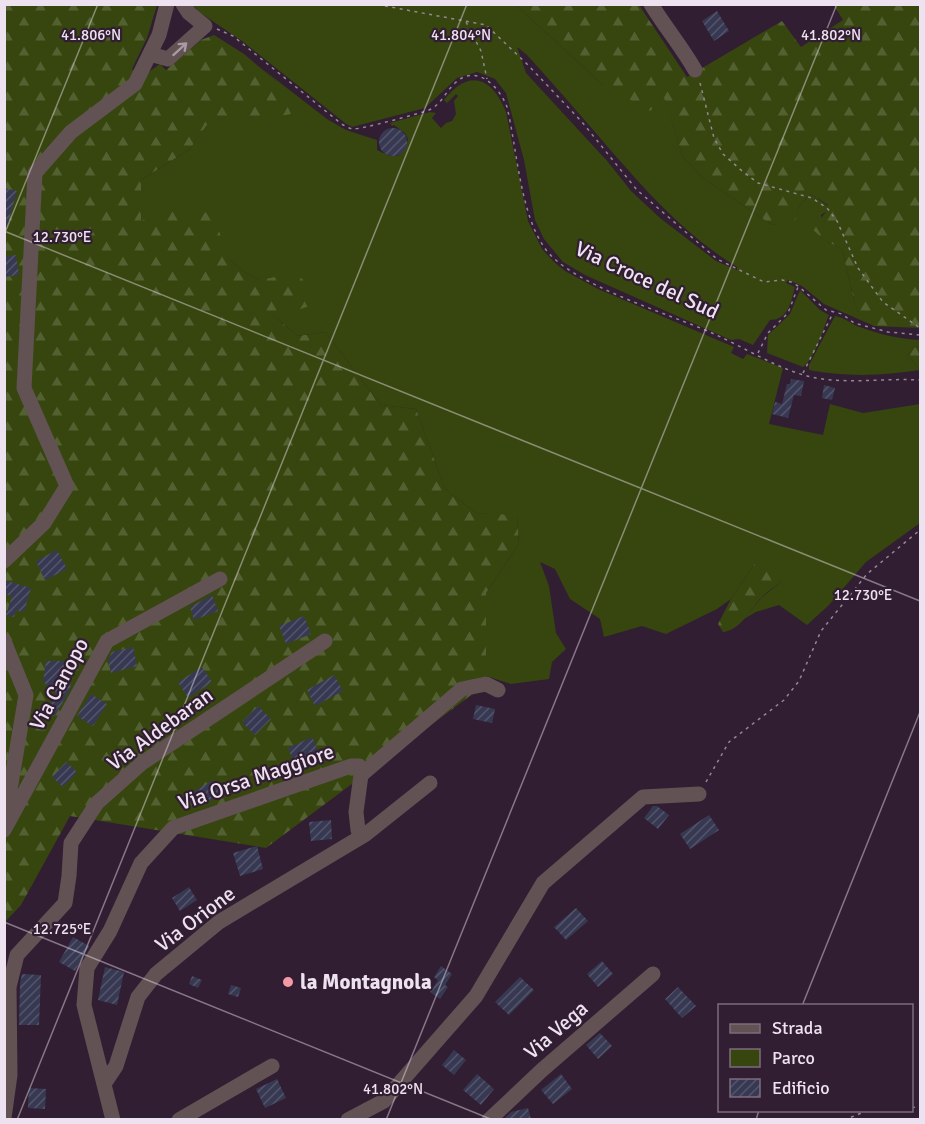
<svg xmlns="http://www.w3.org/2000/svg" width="925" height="1124" font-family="Signika,sans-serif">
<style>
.green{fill:#36460e;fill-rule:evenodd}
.forest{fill:url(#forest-firs)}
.building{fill:url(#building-hatch)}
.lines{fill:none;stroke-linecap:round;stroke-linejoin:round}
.path{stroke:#968697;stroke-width:1.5;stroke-dasharray:3 4.5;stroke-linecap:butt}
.minor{stroke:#625253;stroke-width:15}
.oneway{stroke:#a89aa2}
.ticks{fill:none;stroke:#efe2f0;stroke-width:1.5;stroke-opacity:0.45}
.poi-dot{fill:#f49aa6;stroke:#311e32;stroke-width:2}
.labels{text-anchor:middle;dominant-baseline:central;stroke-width:4.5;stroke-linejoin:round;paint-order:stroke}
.street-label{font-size:21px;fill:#efe2f0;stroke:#311e32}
.poi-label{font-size:21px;font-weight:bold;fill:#efe2f0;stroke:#311e32;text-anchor:start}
.ticks-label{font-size:15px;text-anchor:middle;fill:#efe2f0;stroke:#311e32;stroke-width:4.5;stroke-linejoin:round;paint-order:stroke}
</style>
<defs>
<pattern id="forest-firs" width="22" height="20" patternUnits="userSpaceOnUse" patternTransform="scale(1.5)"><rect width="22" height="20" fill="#36460e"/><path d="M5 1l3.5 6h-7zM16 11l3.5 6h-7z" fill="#536031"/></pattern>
<pattern id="building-hatch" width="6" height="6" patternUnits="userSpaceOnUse" patternTransform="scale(1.5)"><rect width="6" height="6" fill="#373953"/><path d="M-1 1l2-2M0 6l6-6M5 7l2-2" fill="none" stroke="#54556c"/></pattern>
</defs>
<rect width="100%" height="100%" fill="#311e32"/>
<!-- green -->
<path class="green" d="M192,5H516L602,84L664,97L683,157L703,178L772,225L795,220L800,205L811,194L828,206L826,212L821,215L826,241L842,249L853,296L859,316L874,326L824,304L802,286L788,280L786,283L795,287C791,302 788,320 770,320L753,345L739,339L731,340L585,275L563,262L544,239L535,220L524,160L506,93L495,79L477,72L457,78L425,108L352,127L345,123L242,41L199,12ZM517,47L527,55C548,78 568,101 588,124C634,177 677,230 737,267V270L716,261L660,218L631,191L608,162L526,73Z
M261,68L327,119L346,130L377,140V150C394,159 403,160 408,139L405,133L394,125L392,126L390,123L430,112L436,113L432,118L441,128L446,123L452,121L456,114L454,101L458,96L456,94L447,103L444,100C469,68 492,77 506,112L528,221L542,249L554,262L565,271L598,289L734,347L731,353L743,359L747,354L783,368L769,424L823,435L830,404L863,413L920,404V523L866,562L828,606L807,625L779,605L756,612L744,619L761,598L782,581L755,563L731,599L717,609L666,634L642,626L604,637L600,619L570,599L555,569L540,562L549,586L556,633L566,649L552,662L549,679L511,684L486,676V593L519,544L517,516L476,513L445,489L416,409L381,405L325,332L298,336L275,317L259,280L241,270L229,259L141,221V180L190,149L213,115L280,116L276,81Z
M800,290L820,310L829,315C822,331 817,356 803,367L767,353L768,335L790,314Z
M835,316C843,317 850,323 857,326C878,334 899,339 920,340V346L915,347L908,355L920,370C882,376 846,377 809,370V365Z"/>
<!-- forest -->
<path class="forest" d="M5,5H157L147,38L132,69L143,76L160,64L166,70L201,40L214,35L244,54L276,81L291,114L280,116H213L190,149L141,180V221L169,206L213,214L229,259L241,270L259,280L297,273L310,288L309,306L276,318L298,336L325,332L381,405L416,409L445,489L476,513L517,515L519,544L486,593V684L266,848L70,816L21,905L5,922Z
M516,5H639L687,77L782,21L801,47L843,20L834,5H920V328L874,326L859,317L853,296L842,249L826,241L812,229L826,212L828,205L811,194L800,205L795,221L772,225L703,178L683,157L664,98L650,111L602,84Z
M920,346V370L908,355L915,347Z
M773,559L782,581C775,587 766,592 759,600C749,612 740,630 723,632L718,624L731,599L755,563Z"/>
<!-- building -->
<path class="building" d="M717,11L729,31L714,41L702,21Z
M379 142a14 14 0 1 1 28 0a14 14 0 1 1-28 0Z
M4,188L17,191L7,226H4Z
M16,255L19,275L4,277V257Z
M791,379L804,381L801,396L794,395L788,418L772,414L775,402L782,404L787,384H790Z
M824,385L835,388L832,400L822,398Z
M57,550L67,569L45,580L36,561Z
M7,581L31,588L24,612L16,610L14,617L6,615L12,596L4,594Z
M212,595L218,611L194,620L190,607Z
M304,616L311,634L286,644L279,626Z
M133,647L137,666L111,673L108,660L112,652Z
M46,661H64V672H72L70,689L55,716L47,711L56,692L43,682Z
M202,667L212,682L188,698L178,682Z
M334,675L343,691L315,706L307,690Z
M91,694L107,704L93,726L77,716Z
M476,705L495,709L492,723L473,719Z
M258,706L271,719L255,735L242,722Z
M312,737L321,757L296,768L288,748Z
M66,762L77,772L63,787L52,777Z
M213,780L221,794L202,806L193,792Z
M653,806H657L669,815L658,829L644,818Z
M709,815L719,830L690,849L680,834Z
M331,820L332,839L311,841L309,822Z
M257,846L263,869L240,876L233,853Z
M189,887L197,900L180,911L172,898Z
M576,908L588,921L566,940L554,927Z
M73,937L89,946L75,971L59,962Z
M602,961L613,974L598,987L587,974Z
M441,966L452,974L445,985L448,987L440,999L430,992L438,980L434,977Z
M105,967L124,972L117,1005L98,1000Z
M22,974L41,975L39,1025H19L20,983Z
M192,976L202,980L198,988L189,984Z
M520,977L534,990L509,1015L495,1002Z
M231,985L241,988L238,997L228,994Z
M678,987L696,1006L682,1018L665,999Z
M600,1033L612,1046L598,1059L586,1045Z
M454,1050L466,1060L454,1075L442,1065Z
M477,1074L494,1089L481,1105L463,1090Z
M561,1074L572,1089L553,1104L541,1090Z
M277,1079L286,1098L265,1108L256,1089Z
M29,1088L46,1089L45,1109L28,1108Z
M528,1108L531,1119H504L511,1112Z"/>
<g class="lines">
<!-- path -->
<path class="path" d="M355,4L380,5L486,25L528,65L582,122L637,190L717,259L764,282L782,280L791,282L798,286L826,310L842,314L854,323L888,332L920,335
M466,22L481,51L487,79
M217,29L233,36L333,117C339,122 346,128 353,129C358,130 422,113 429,110C441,105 446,91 455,83C476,63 499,86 507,107C517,149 520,212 544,247C568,284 670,314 712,333C746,348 780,371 816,378C850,384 886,378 920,380
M700,83L714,138L723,154L742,171L758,183L812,198L827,208L837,221L858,268L883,302L920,328
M758,353L768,333L788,313L798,287
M803,373L833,313
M706,782L729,742L784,700L799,681L821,631L867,574L920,530
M912,1107L920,1108
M844,1120L869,1110"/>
<!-- minor -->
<path class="minor" d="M651,4C665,27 682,47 695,70
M150,54L168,59L205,26L189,13L183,4
M4,561L44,523L67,486L24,388L35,173L71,132L135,84L159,35L167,4
M4,641L26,695L5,819
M361,775L462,689L486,684L498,690
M4,830L107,641L220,579
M104,1084L116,1066L138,997L156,974L219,922L366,834
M4,1118L10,1075L9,987L17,955L65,903L69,876L71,843L97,803L142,763L325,641
M113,1120L84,1005L87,968L110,931L141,863L173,828L351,766H359L361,775L356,812L358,830L366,834L430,783
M179,1120L272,1066
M348,1120L384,1101L476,996L543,883L643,797L699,794
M489,1120L542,1070L653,974"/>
</g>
<!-- one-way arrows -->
<defs><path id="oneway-shaft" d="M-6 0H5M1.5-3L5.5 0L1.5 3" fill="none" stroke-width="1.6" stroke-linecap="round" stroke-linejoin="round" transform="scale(1.5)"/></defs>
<use class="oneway" href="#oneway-shaft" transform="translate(180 49) rotate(-42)"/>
<!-- ticks -->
<path class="ticks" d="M4,231L920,601M4,235L98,4M4,922L493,1120M802,1006L920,712M17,1120L467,4M386,1120L837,4M756,1120L759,1110"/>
<!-- markers -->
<circle class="poi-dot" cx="288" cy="982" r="6"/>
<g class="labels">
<!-- street labels -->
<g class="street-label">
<text transform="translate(647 280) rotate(25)">Via Croce del Sud</text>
<text transform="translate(59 684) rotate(-62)">Via Canopo</text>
<text transform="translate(160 729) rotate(-36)">Via Aldebaran</text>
<text transform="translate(256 777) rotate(-19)">Via Orsa Maggiore</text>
<text transform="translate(195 919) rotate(-37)">Via Orione</text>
<text transform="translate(556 1030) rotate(-41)">Via Vega</text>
</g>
<!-- poi labels -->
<g class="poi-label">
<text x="300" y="982">la Montagnola</text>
</g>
</g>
<g class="ticks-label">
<text x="91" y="40">41.806°N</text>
<text x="461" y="40">41.804°N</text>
<text x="831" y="40">41.802°N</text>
<text x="62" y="242">12.730°E</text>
<text x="863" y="600">12.730°E</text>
<text x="62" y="934">12.725°E</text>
<text x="393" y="1094">41.802°N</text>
</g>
<!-- border -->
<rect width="925" height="1124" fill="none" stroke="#efe2f0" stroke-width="12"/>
<!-- legend -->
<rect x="718" y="1004" width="195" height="108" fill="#311e32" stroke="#7d6c7e" stroke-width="1.5"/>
<rect x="730" y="1024" width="30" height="9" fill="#625253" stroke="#7d6c7e" stroke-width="1.5"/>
<text x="772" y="1034" font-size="18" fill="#efe2f0">Strada</text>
<rect x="730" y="1049" width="30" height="18" fill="#36460e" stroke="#7d6c7e" stroke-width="1.5"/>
<text x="772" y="1064" font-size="18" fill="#efe2f0">Parco</text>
<rect x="730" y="1079" width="30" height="18" fill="url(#building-hatch)" stroke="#7d6c7e" stroke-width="1.5"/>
<text x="772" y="1094" font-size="18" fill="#efe2f0">Edificio</text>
</svg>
